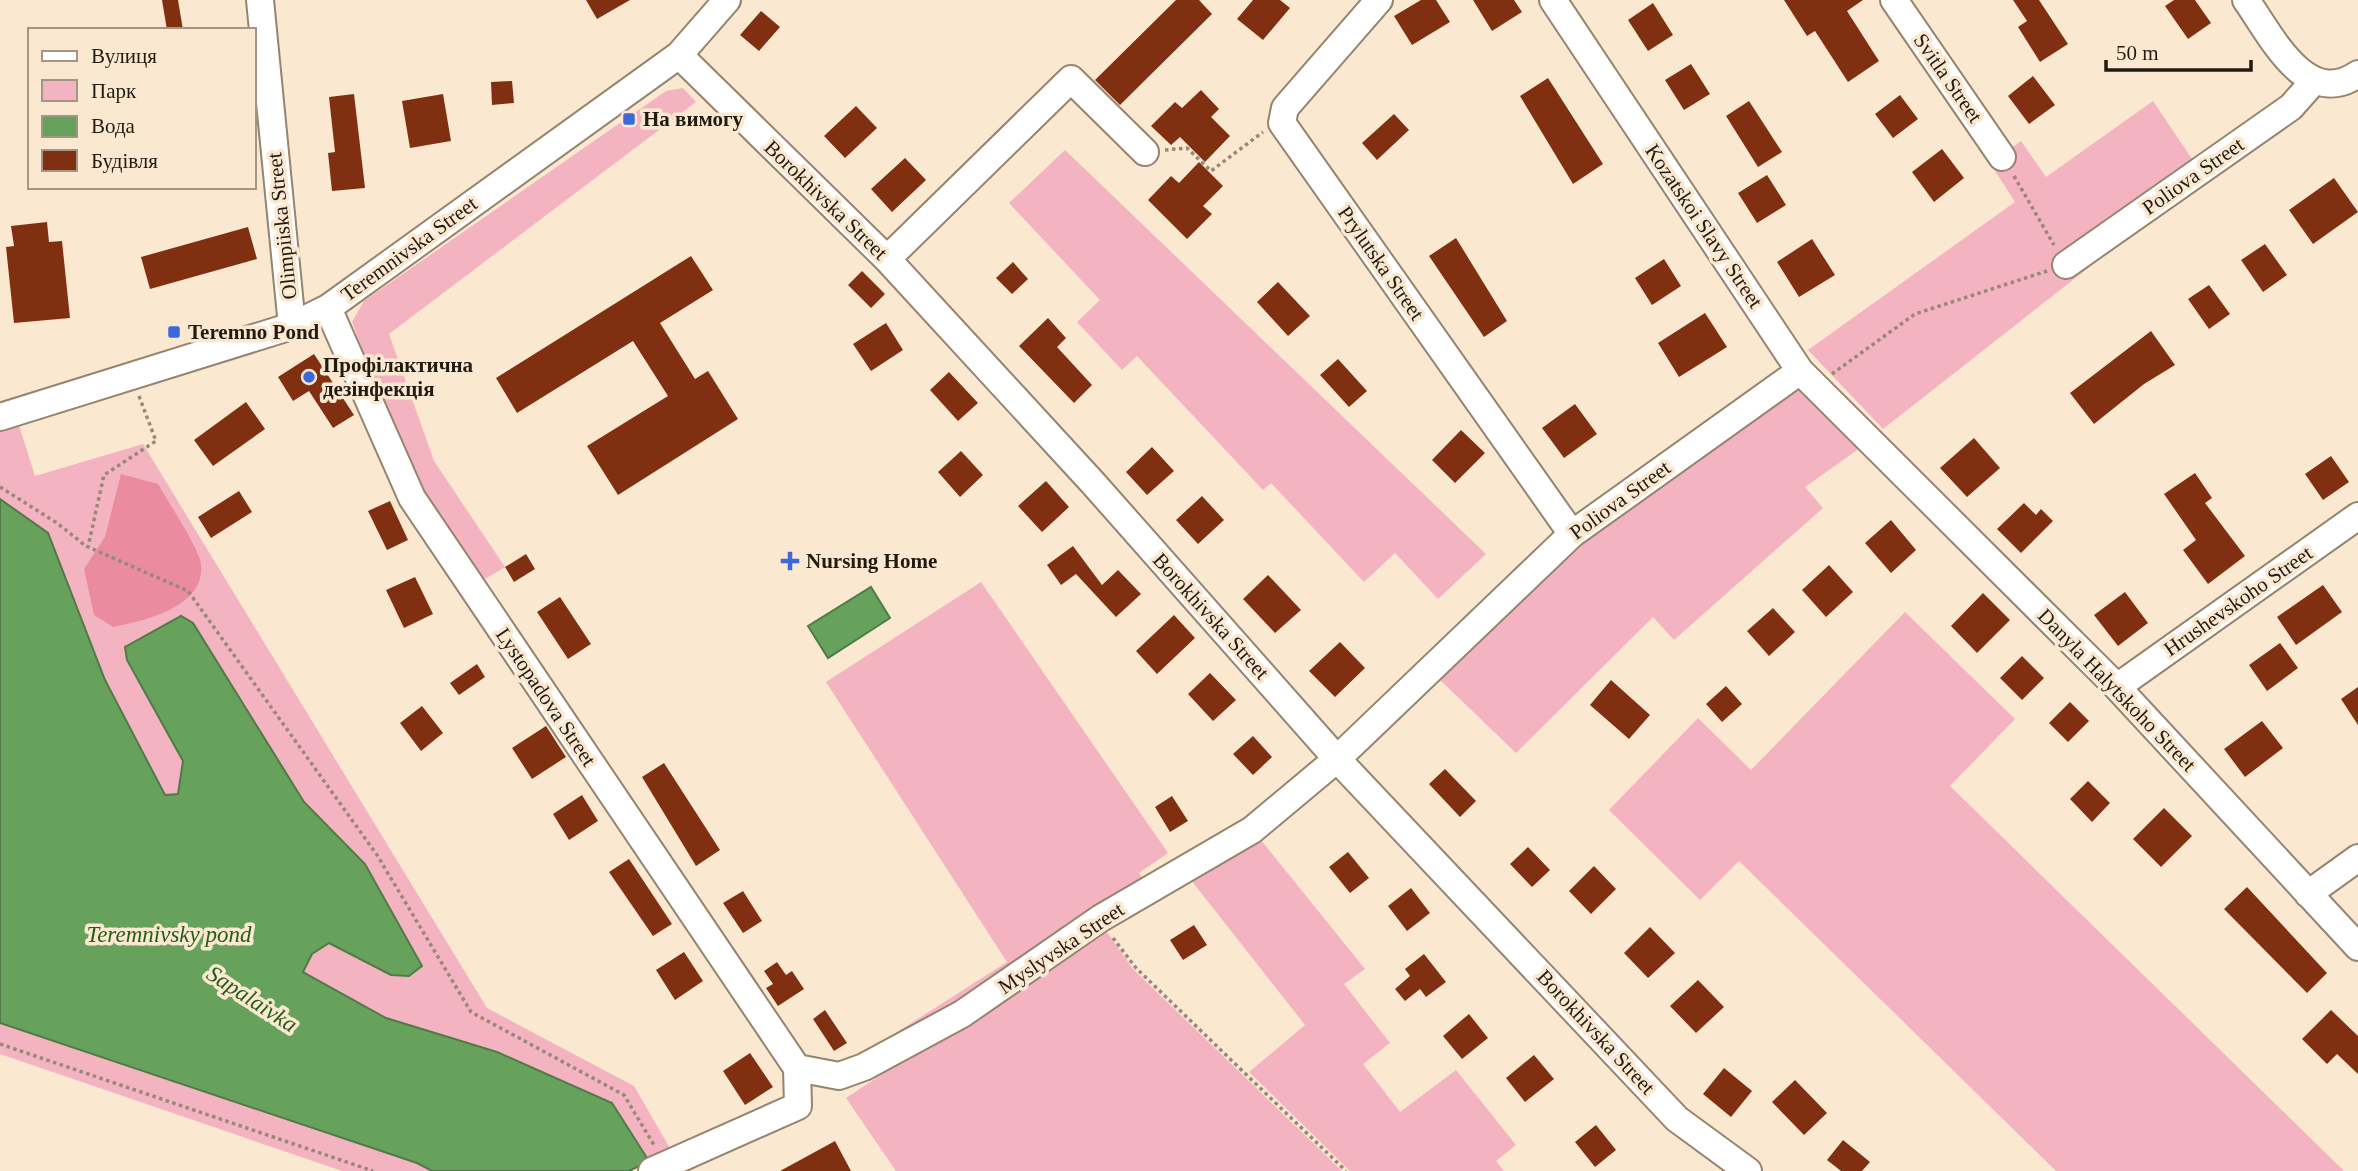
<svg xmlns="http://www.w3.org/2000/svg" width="2358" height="1171" font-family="Georgia,serif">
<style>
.green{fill:#f4b3c0}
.forest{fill:#ea8ba0}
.water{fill:#66a25c;stroke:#517a46;stroke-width:2}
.building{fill:#803011}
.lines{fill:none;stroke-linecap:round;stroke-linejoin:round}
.minor-casing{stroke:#95846e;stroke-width:30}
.path{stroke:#968978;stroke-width:3.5;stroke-dasharray:3.5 3.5;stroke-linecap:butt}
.minor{stroke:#fff;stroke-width:26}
.poi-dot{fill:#3b69d9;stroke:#fbe8d1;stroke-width:2.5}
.labels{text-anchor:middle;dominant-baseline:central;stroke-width:7;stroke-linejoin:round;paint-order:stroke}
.street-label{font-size:21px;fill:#211b12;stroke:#fbe8d1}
.poi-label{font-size:21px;font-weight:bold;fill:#211b12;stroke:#fbe8d1;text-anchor:start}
.water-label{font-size:23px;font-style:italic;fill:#235e19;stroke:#fbe8d1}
</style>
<rect width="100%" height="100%" fill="#fbe8d1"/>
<!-- green -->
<path class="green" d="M683,88L696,102L389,334L434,461L505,567L485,579L474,577L414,485L352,322L364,301L666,91Z
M2153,101L2194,162L2087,237L2101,258L1883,429L1808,350L2015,202L1990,163L2021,141L2046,177Z
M1065,150L1486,554L1438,599L1395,553L1364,582L1271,483L1263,490L1137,356L1122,370L1077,322L1100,300L1009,203Z
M1800,384L1863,446L1805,487L1823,508L1674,640L1653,617L1516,753L1438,678L1590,534Z
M18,422L35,476L143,444L487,1008L634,1086L671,1150L629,1171L367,1032L303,972L312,954L329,943L391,974L365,864L304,802L193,623L181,617L125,647L127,660L183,761L178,794L165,795L133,789L48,533L0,499V427Z
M981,582L1168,853L1139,873L1146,883L996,984L858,1057L1007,962L826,682Z
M1905,612L2015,719L1950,786L2344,1171H2056L1739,861L1700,900L1609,810L1698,718L1751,770Z
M1256,834L1365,969L1344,984L1390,1043L1363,1064L1400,1112L1456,1070L1516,1145L1496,1161L1504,1171H1350L1249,1072L1305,1025L1187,875Z
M1104,928L1134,970L1342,1171H896L846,1098Z
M0,997L470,1171H342L0,1054Z"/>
<!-- forest -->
<path class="forest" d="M121,474L158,484C167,500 200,550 201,564C206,607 144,621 113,627L94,615L84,569L105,537Z"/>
<!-- water -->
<path class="water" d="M0,499L48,533L105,680L165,795L178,794L183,761L127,660L125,647L181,616L193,623L304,802L365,864L422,966L409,976L391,975L329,943L312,954L303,972L386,1018L497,1052L612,1103L649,1161L629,1171H432L417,1163L0,1023Z
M871,587L890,618L828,658L808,626Z"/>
<!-- building -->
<path class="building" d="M162,0H178L183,30H167Z
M586,0H630L597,19Z
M1176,0H1199L1212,14L1120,105L1095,80Z
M1253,0H1280L1290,8L1263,40L1237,19Z
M1421,0H1436L1450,22L1412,45L1394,16Z
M1473,0H1514L1522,12L1492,31Z
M1784,0H1863L1847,11L1879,61L1848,82L1815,31L1807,36Z
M2013,0H2039L2068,44L2040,62L2018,27L2027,21Z
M2174,0H2195L2211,23L2188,39L2165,6Z
M1653,3L1673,35L1648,51L1628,20Z
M761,11L780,27L759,51L740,35Z
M1691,64L1710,94L1684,110L1665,80Z
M2033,76L2055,105L2029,124L2008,96Z
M1548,78L1603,164L1573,184L1520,96Z
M512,81L514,103L492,105L491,82Z
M1201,90L1219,109L1211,117L1230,136L1205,162L1180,137L1171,145L1151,126L1175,102L1182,108Z
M354,94L365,188L332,191L328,153L335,152L329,97Z
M443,94L451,141L410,148L402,101Z
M1900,95L1918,119L1893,138L1875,114Z
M1749,101L1782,152L1758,167L1726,116Z
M856,106L877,128L845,158L824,136Z
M1394,114L1409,130L1377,160L1362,143Z
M1942,149L1964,178L1934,202L1912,172Z
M905,158L926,180L892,212L871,189Z
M1199,162L1223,186L1203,206L1212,214L1187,239L1148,200L1171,176L1179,183Z
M1767,175L1786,205L1757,223L1738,193Z
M2334,178L2358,212L2313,244L2289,210Z
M47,222L49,242L62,241L70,318L14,323L6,247L14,246L11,226Z
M248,227L257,259L150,289L141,257Z
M1456,238L1507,321L1484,337L1429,256Z
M1812,239L1835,275L1799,297L1777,262Z
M2265,244L2287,275L2263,292L2241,260Z
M691,256L713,290L660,323L695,379L708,371L738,419L618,495L587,446L668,396L633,341L517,413L496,378Z
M1664,259L1681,286L1652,305L1635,278Z
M1013,262L1028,279L1012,294L996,278Z
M862,271L885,294L871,308L848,285Z
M1278,282L1310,316L1288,336L1257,302Z
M2209,285L2230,314L2209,329L2188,299Z
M1705,313L1727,347L1679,377L1658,343Z
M1048,318L1066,338L1057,347L1092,385L1074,403L1019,346Z
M886,323L903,350L871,371L853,344Z
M2151,331L2175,365L2144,384L2094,424L2070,393Z
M314,354L354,415L333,428L309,391L293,401L278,377Z
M1338,359L1367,391L1349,407L1320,375Z
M949,372L978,403L958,421L930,390Z
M246,402L265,429L213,466L194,440Z
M1575,404L1597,434L1564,458L1542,428Z
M1461,430L1485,453L1455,483L1432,460Z
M1974,438L2000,468L1967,497L1940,468Z
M1152,447L1174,471L1147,495L1126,472Z
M961,451L983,475L960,497L938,472Z
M2331,456L2349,482L2323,500L2305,474Z
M2195,473L2212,498L2205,503L2245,556L2208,584L2183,550L2196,540L2164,494Z
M1046,481L1069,507L1042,532L1018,506Z
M239,491L252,512L211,538L198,517Z
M1202,496L1224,520L1198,544L1176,520Z
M390,501L408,540L387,550L368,511Z
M2024,503L2036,515L2041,509L2053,521L2021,553L1997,529Z
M1891,520L1916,550L1891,573L1865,543Z
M1073,546L1102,585L1118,570L1141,594L1116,617L1076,574L1061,585L1047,565Z
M526,554L535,569L514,582L505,567Z
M1829,565L1853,592L1826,617L1802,590Z
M1268,575L1301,610L1275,633L1243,599Z
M415,577L433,614L404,628L386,590Z
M2323,585L2342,612L2296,645L2277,617Z
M2125,592L2148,623L2118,646L2094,615Z
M1983,593L2010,620L1977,653L1951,626Z
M560,597L591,644L568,659L537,612Z
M1773,608L1795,632L1769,656L1747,631Z
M1174,615L1195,638L1157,674L1136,651Z
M1340,642L1365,668L1335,697L1309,671Z
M2280,643L2298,668L2267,691L2249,665Z
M2022,656L2044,678L2022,700L2000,678Z
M477,664L485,677L459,695L450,683Z
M1210,673L1236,700L1213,721L1188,694Z
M1611,680L1650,715L1629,739L1590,705Z
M1726,686L1742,704L1722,722L1706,704Z
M2358,687V725L2341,699Z
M2070,702L2089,721L2068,742L2049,723Z
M422,706L443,733L421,751L400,723Z
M2262,721L2283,748L2245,777L2224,749Z
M546,726L566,757L532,779L512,748Z
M1253,736L1272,757L1253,775L1233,754Z
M664,763L720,850L696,866L642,777Z
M1445,769L1476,801L1460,817L1429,784Z
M2088,781L2110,803L2092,822L2070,799Z
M582,795L598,821L569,840L553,814Z
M1172,796L1188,821L1170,832L1155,807Z
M2164,808L2192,836L2161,867L2133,839Z
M1528,847L1550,870L1532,887L1510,864Z
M1348,852L1369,878L1350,893L1329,867Z
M629,859L672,924L653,936L609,872Z
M1594,866L1616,889L1591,914L1569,891Z
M2247,887L2327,973L2307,993L2224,909Z
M1411,888L1430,913L1407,931L1388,906Z
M743,891L762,921L743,933L723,903Z
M1194,925L1207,945L1183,960L1170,940Z
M1650,927L1675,953L1648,978L1624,953Z
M684,952L703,981L675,1000L656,970Z
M1424,954L1446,982L1426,997L1420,989L1405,1001L1395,989L1410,976L1405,969Z
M777,962L786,975L792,971L804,989L778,1006L766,988L773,984L764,971Z
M1698,980L1724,1007L1696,1033L1670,1006Z
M825,1010L847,1043L834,1051L813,1019Z
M2331,1010L2358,1036V1074L2337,1054L2327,1064L2302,1039Z
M1469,1014L1488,1038L1462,1059L1443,1036Z
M750,1053L773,1087L745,1105L723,1071Z
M1534,1055L1554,1079L1525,1102L1506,1078Z
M1724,1068L1752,1091L1731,1117L1703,1094Z
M1795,1080L1827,1113L1804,1135L1772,1102Z
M1596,1125L1616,1150L1595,1167L1575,1142Z
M1843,1140L1870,1162L1862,1171H1841L1827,1160Z
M835,1141L851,1171H780Z"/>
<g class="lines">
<!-- minor casing -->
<g class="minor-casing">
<path id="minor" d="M260,0L292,326
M1379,0L1285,108L1282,123L1572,534
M1553,0L1800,371L2117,687L2358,947
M1894,0L2002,157
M2246,0C2271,35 2306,110 2358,74
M679,55L887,259L1093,483L1337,759L1677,1119L1748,1171
M887,259L1071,79L1145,152
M2066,265L2291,107L2314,81
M328,308L412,498L797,1068
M0,417L292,326L328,308L679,55L727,0
M2117,687L2358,516
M2308,894L2358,858
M652,1171L798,1106L797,1068L839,1076L864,1067L962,1014L1101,918L1252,830L1337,759L1572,534L1800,371"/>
</g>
<!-- path -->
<path class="path" d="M1165,150L1187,148L1211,171L1263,132
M2014,176L2054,245
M1832,374L1915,314L2047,271
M139,396L156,441L104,475L88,547L188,591L377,855L471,1012L624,1095L654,1145
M0,487L57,523L87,547
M1113,938L1136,968L1346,1171
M0,1044L373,1171"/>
<!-- minor -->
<use href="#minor" class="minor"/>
</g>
<!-- markers -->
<g class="poi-dot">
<rect x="622" y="112" width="14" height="14" rx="3.5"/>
<rect x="167" y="325" width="14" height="14" rx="3.5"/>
<circle cx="309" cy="377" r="7"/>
<path d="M786.5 550.5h7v7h7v7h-7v7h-7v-7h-7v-7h7z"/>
</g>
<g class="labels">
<!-- street labels -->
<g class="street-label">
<text transform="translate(1948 78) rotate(55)">Svitla Street</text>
<text transform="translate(2193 176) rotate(-35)">Poliova Street</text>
<text transform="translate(826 200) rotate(44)">Borokhivska Street</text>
<text transform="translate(282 226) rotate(-96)">Olimpiiska Street</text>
<text transform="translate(1704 226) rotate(56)">Kozatskoi Slavy Street</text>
<text transform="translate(409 249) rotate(-36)">Teremnivska Street</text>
<text transform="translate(1381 263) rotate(55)">Prylutska Street</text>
<text transform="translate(1620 500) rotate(-36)">Poliova Street</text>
<text transform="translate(2238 601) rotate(-35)">Hrushevskoho Street</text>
<text transform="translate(1211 616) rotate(48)">Borokhivska Street</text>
<text transform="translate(2117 690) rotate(46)">Danyla Halytskoho Street</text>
<text transform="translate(546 697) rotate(56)">Lystopadova Street</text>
<text transform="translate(1061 948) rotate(-34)">Myslyvska Street</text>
<text transform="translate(1596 1032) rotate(47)">Borokhivska Street</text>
</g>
<!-- poi labels -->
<g class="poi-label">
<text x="643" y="119">На вимогу</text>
<text x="188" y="332">Teremno Pond</text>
<text x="323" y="365">Профілактична<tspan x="323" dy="24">дезінфекція</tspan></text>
<text x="806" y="561">Nursing Home</text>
</g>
<!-- water labels -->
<g class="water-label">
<text x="169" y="934">Teremnivsky pond</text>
<text transform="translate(252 999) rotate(33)">Sapalaivka</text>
</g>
</g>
<!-- legend -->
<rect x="28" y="28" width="228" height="161" fill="#fbe8d1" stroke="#a49685" stroke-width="2"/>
<rect x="42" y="51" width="35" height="10" fill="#ffffff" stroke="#a49685" stroke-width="2"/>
<text x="91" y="63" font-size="21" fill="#211b12">Вулиця</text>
<rect x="42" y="80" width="35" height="21" fill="#f4b3c0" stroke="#a49685" stroke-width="2"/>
<text x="91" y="98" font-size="21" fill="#211b12">Парк</text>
<rect x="42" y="116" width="35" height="21" fill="#66a25c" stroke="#a49685" stroke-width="2"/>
<text x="91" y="133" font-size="21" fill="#211b12">Вода</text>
<rect x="42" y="150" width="35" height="21" fill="#803011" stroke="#a49685" stroke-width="2"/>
<text x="91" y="168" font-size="21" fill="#211b12">Будівля</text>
<!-- scale -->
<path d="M2106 60v10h145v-10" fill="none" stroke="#211b12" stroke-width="3.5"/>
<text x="2116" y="60" font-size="21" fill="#211b12" stroke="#fbe8d1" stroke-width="5" paint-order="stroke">50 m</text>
</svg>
